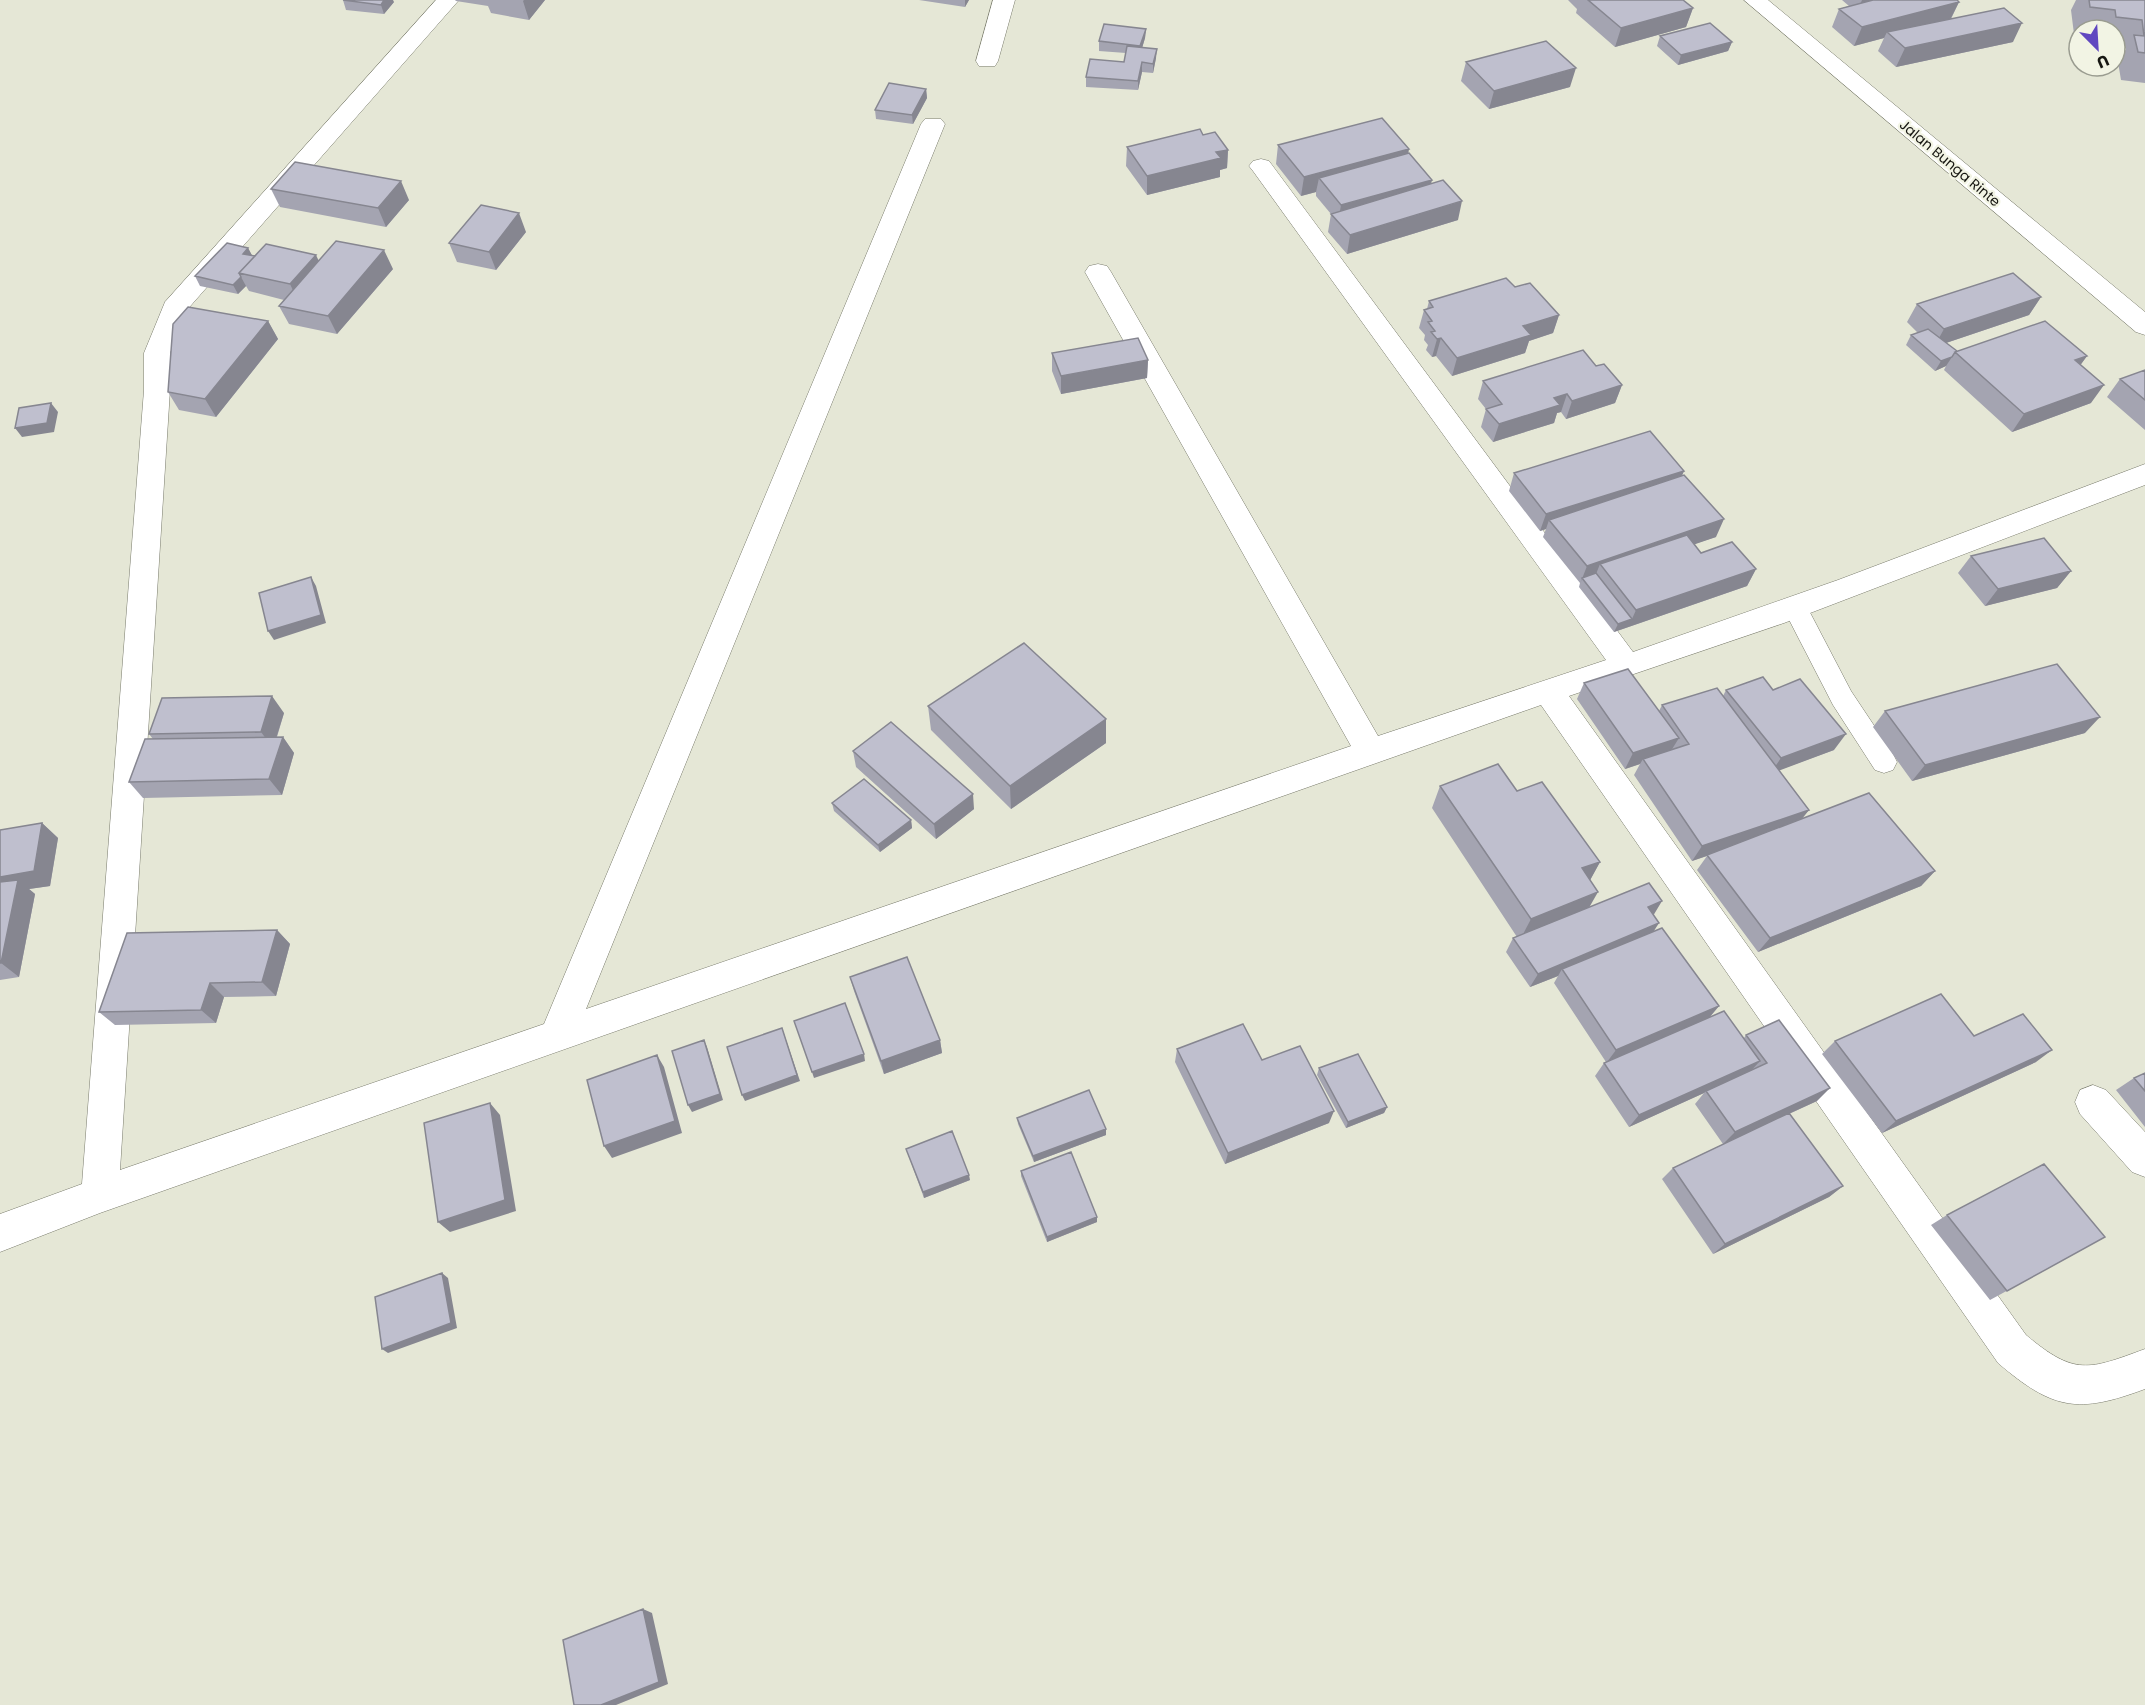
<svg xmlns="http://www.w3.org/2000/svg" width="2145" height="1705" font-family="Poppins,sans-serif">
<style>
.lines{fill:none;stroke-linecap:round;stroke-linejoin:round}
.lane-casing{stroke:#797b6c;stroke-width:1}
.street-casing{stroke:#797b6c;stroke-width:1}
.secondary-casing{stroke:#797b6c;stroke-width:1}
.lane{fill:#fff;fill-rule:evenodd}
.street{fill:#fff;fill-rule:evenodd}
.secondary{fill:#fff;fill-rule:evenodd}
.wall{fill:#a4a4b1}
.shaded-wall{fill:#868690}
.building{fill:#bfbfce;stroke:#868690;stroke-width:1.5}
.labels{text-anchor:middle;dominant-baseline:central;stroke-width:4.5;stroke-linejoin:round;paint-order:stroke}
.far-street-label{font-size:14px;fill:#171712;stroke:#f2f4e4}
</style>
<rect width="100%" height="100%" fill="#e5e7d6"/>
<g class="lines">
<!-- lane casing -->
<g class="lane-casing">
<path id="lane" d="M1795,599L1804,601L1851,691L1893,754L1897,762L1893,770L1884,773L1875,770L1833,705L1783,608L1786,601Z"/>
</g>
<!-- street casing -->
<g class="street-casing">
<path id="street" d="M436,0H459L186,311L170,353V390L120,1170L544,1024L921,124L925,119H941L945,124L586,1009L1351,746L1085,272L1089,266L1098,264L1107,266L1111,272L1378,736L1606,660L1253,171L1249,166L1253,161L1261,159L1269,161L1633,652L1838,580L2145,464V485L1784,623L1569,696L2026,1335C2075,1376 2088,1370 2145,1349V1389C2078,1414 2053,1410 1998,1363L1541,705L100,1213L0,1252V1214L82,1184L144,390V353L165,302Z
M993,0H1015L998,61L995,66H979L976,61Z
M2093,1085L2106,1090L2145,1132V1177L2132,1172L2080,1114L2075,1102L2080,1090Z"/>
</g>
<!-- secondary casing -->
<g class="secondary-casing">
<path id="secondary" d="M1744,0H1768L2145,312V335L2136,332Z"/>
</g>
<!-- lane -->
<use href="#lane" class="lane"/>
<!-- street -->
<use href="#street" class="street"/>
<!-- secondary -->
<use href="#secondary" class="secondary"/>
</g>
<!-- wall -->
<path class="wall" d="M343,0L394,2L384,14L346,10Z
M455,0H545L529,20L491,13L488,6L456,1Z
M919,0H969L965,7Z
M1568,0H1683L1693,8L1686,27L1615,47L1576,13L1577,9Z
M1842,0H1957L1959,2L1951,19L2013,42L1896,67L1878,51L1884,38L1854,46L1832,27L1839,9L1849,6Z
M2076,0H2145V83L2121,80L2118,62L2126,49L2125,48L2115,46V30H2079V34H2074L2071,10Z
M1146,29L1145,38L1142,48L1156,58L1153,73L1142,72L1138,90L1086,87V77L1124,62L1126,53L1099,51V41Z
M1660,36L1732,42L1728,51L1678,65L1657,46Z
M1466,62L1570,87L1489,109L1461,81Z
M926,89L927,98L913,124L876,119L875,110Z
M1203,135L1228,150L1227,168L1220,170V177L1147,195L1126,166L1127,147Z
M1278,145L1408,154L1458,220L1347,254L1328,232L1331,214L1316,196V192L1301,196L1276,164Z
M271,189L409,200L386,227L280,207Z
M526,232L496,270L457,262L449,243Z
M248,248L252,256L319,260L393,269L337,334L289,324L279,306L284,300L249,291L246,286L238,294L200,286L195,276Z
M1515,287L1559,315L1553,333L1529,341L1525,353L1452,376L1436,356L1432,357L1426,350L1428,345L1424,340L1425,335L1419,328L1424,310L1427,309L1429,301Z
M2041,297L2029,315L1946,343L1957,351L2087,356L2080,365L2091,403L2012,432L1944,370L1946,366L1935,371L1906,345L1911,335L1918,333L1907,322L1917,304Z
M268,321L278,339L216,417L179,410L168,392Z
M1052,353L1148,360L1147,378L1061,394L1052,371Z
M1596,366L1622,385L1615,403L1566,419L1561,412L1557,413L1554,423L1493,442L1481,427L1486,409L1478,399L1483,381Z
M2145,370V430L2107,397L2120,379Z
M1684,471L1682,475L1716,537L1694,544L1701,553L1756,569L1747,586L1614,632L1579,587L1580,583L1543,537L1546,529L1540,531L1509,491L1514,473Z
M1971,556L2071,571L2057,588L1985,606L1958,573Z
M1584,683L1659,711L1662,705L1723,696L1726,690H1773L1834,750L1779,770L1809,810L1802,818L1935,871L1921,886L1758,952L1697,870L1707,856L1692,861L1634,775L1640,764L1625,769L1577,699Z
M928,706L1106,719V743L1011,809L931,730Z
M1885,711L2085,733L1912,781L1873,727Z
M284,713L277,737H283L294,753L282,795L143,798L129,782L153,739L149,734Z
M853,751L974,809L936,839L856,767Z
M1440,786L1517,791L1600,862L1590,880L1589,907L1653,915V932L1719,1006L1709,1018L1744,1038L1746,1035L1817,1101L1789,1114L1843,1186L1829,1197L1713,1254L1662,1179L1673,1168L1723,1144L1695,1104L1704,1093L1629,1127L1595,1076L1604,1063L1606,1062L1554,983L1558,976L1530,987L1506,952L1513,938L1517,937L1432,808Z
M832,803L911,820L912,828L880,852L834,811Z
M42,823L58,838L50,886L29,889L35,894L19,977L0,980V830Z
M277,930L290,944L276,996L224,997L216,1023L115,1025L99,1012Z
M850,977L940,1040L942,1053L884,1074L854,991Z
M1835,1041L2036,1062L1882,1133L1822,1054Z
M1177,1049L1262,1060L1329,1123L1225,1164L1175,1062Z
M1319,1068L1387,1107L1384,1113L1346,1128L1317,1075Z
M2145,1073V1127L2116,1090L2134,1078Z
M1017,1118L1106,1135L1034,1162L1018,1124Z
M906,1149L970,1180L924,1198Z
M1021,1171L1097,1217V1222L1047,1242L1021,1176Z
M1947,1215L2105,1237L1990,1300L1931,1225Z"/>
<!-- shaded-wall -->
<path class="shaded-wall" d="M384,0H393L394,2L384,14L381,5Z
M524,0H545L529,20L523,1Z
M965,0H969L965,7Z
M1862,0H1904L1857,12Z
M1959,2L1950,20L1887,32L1884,38L1854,46L1862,27Z
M1693,8L1686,27L1615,47L1621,28Z
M2022,23L2013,42L1896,67L1905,48Z
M1146,29L1145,38L1140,55V46Z
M1732,42L1728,51L1678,65L1681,55Z
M1157,49L1156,58L1153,73V64Z
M1142,62V72L1138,90V81Z
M1576,68L1570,87L1489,109L1494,91Z
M926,89L927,98L913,124L912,115Z
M1409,149L1406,168L1319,178L1316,192L1301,196L1304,177Z
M1228,150L1227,168L1220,170V177L1147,195V176L1216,152Z
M1432,180L1428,198L1338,223L1341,205Z
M401,181L409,200L386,227L378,208Z
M1462,201L1458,220L1347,254L1350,235Z
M519,213L526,232L496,270L489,252Z
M248,248L253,257L243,254Z
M384,250L393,269L337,334L328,316Z
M316,255L325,274L299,303L290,284Z
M241,277L246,286L238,294L233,285Z
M2041,297L2029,315L1934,347L1944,329Z
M1559,315L1553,333L1529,341L1525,353L1452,376L1457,358L1523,326Z
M268,321L278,339L216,417L205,399Z
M1441,338L1436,356L1432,357L1437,339Z
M2087,356L2074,374L2075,360Z
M1952,357L1946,366L1935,371L1941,361Z
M1148,360L1147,378L1061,394V376Z
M1622,385L1615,403L1566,419L1572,401Z
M2104,385L2091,403L2012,432L2024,414Z
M1567,394L1561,412L1557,413L1554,423L1493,442L1499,424L1554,398Z
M51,403L58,412L54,432L22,437L15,428Z
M1684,471L1676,489L1549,520L1546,529L1540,531L1546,514Z
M1724,519L1716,537L1608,574L1600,564L1594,579L1582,578L1580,584L1587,566Z
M1756,569L1747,586L1614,632L1618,624L1632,619L1636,610Z
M2071,571L2057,588L1985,606L1998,589Z
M311,577L316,586L326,623L274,640L268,631Z
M272,696L284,713L273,748L261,732Z
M2100,717L2085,733L1912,781L1925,765Z
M1106,719V743L1011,809L1010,786Z
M1846,734L1834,750L1770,774L1781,758Z
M283,737L294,753L282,795L269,779Z
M1679,738L1669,754L1643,759L1640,764L1625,769L1633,753Z
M973,794L974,809L936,839L934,824Z
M1809,810L1797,825L1692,861L1702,846Z
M911,820L912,828L880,852L878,845Z
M42,823L58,838L50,886L29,889L35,894L19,977L1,963L0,877Z
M1600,862L1588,884L1582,868Z
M1935,871L1921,886L1758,952L1770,938Z
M1598,892L1586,913L1520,940L1531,919Z
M1662,901L1653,916L1648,907Z
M1659,923L1650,937L1562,969L1558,976L1530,987L1538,974Z
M277,930L290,944L276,996L262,982Z
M210,983L224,997L216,1023L201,1010Z
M1719,1006L1708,1019L1607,1062L1616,1050Z
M782,1028L800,1081L745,1101L742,1095Z
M704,1040L707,1047L723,1100L692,1112L688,1105Z
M940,1040L942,1053L884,1074L881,1061Z
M2052,1050L2036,1062L1882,1133L1896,1121Z
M864,1054L865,1061L814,1078L812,1072Z
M657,1055L664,1067L682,1133L612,1158L604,1146Z
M1760,1061L1748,1074L1706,1091L1704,1093L1629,1127L1639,1115Z
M1830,1088L1817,1101L1723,1144L1735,1132Z
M490,1103L500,1115L516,1211L450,1232L438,1222Z
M1387,1107L1384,1113L1346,1128L1348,1122Z
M1334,1111L1329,1123L1225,1164L1228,1153Z
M1106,1129V1135L1034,1162L1033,1156Z
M969,1175L970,1180L924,1198L923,1192Z
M1843,1186L1829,1197L1713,1254L1725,1244Z
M1097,1217V1222L1047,1242V1237Z
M442,1273L448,1278L457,1328L388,1353L382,1349Z
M643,1609L652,1613L668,1684L616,1705H601Z"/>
<!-- building -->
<path class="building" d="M343,0H384L381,5Z
M1588,0H1683L1693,8L1621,28Z
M1873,0H1957L1959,2L1862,27L1839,9Z
M2089,0H2145V53L2138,52L2134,35L2144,36L2142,20L2116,17L2115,10L2090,7Z
M2004,8L2022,23L1905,48L1887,32Z
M1710,23L1732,42L1681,55L1660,36Z
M1104,24L1146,29L1140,46L1099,41Z
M1546,41L1576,68L1494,91L1466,62Z
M1127,46L1157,49L1153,64L1142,62L1138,81L1086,77L1090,59L1124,62Z
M889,83L926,89L912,115L875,110Z
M1382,118L1409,149L1304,177L1278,145Z
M1200,129L1203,135L1215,132L1228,150L1216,152L1221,158L1147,176L1127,147Z
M1409,153L1432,180L1341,205L1319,178Z
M295,162L401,181L378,208L271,189Z
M1443,180L1462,201L1350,235L1331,214Z
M481,205L519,213L489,252L449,243Z
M336,241L384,250L328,316L279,306Z
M227,243L248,248L243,254L255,256L239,273L241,277L233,285L195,276Z
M266,244L316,255L290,284L239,273Z
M2013,273L2041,297L1944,329L1917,304Z
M1506,278L1515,287L1530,283L1559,315L1523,326L1531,335L1457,358L1441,338L1437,339L1431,332L1435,331L1428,322L1432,321L1424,310L1433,307L1429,301Z
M188,307L268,321L205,399L168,392L173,324Z
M2045,321L2087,356L2075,360L2104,385L2024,414L1955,352Z
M1928,329L1957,351L1955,352L1952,357L1941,361L1911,335Z
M1138,338L1148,360L1061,376L1052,353Z
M1583,350L1596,366L1604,364L1622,385L1572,401L1567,394L1554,398L1560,405L1499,424L1486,409L1502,404L1483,381Z
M2145,370V400L2120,379Z
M51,403L47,423L15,428L19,408Z
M1650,431L1684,471L1546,514L1514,473Z
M1684,475L1724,519L1587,566L1549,520Z
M1687,535L1701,553L1732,542L1756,569L1636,610L1600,564Z
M2044,538L2071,571L1998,589L1971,556Z
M1596,573L1632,619L1618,624L1582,578Z
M311,577L321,615L268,631L259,593Z
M1024,643L1106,719L1010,786L928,706Z
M2057,664L2100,717L1925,765L1885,711Z
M1628,669L1679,738L1633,753L1584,683Z
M1763,677L1773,690L1800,679L1846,734L1781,758L1726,690Z
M1717,688L1809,810L1702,846L1643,759L1689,744L1662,705Z
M272,696L261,732L149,734L162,698Z
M891,722L973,794L934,824L853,751Z
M283,737L269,779L129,782L145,739Z
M1498,764L1517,791L1542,782L1600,862L1582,868L1598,892L1531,919L1440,786Z
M864,779L911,820L878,845L832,803Z
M1869,793L1935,871L1770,938L1707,855Z
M42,823L34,871L0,877V830Z
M18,880L1,963H0V882Z
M1649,883L1662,901L1648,907L1659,923L1538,974L1513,938Z
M1662,928L1719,1006L1616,1050L1562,969Z
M277,930L262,982L210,983L201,1010L99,1012L127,933Z
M907,957L940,1040L881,1061L850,977Z
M1941,994L1974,1036L2023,1014L2052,1050L1896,1121L1835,1041Z
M845,1003L864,1054L812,1072L794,1021Z
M1724,1011L1760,1061L1639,1115L1604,1063Z
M1779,1020L1830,1088L1735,1132L1706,1091L1767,1063L1746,1035Z
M1243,1024L1262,1060L1300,1046L1334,1111L1228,1153L1177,1049Z
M782,1028L797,1075L742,1095L727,1047Z
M704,1040L720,1094L688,1105L672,1051Z
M1358,1054L1387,1107L1348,1122L1319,1068Z
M657,1055L675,1121L604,1146L587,1080Z
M2145,1073V1091L2134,1078Z
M1089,1090L1106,1129L1033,1156L1017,1118Z
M490,1103L505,1200L438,1222L424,1123Z
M1789,1113L1843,1186L1725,1244L1673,1168Z
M952,1131L969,1175L923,1192L906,1149Z
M1071,1152L1097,1217L1047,1237L1021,1171Z
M2044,1164L2105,1237L2007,1291L1947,1215Z
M442,1273L451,1323L382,1349L375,1297Z
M643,1609L659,1682L601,1705H574L563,1640Z"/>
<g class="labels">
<!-- far-street labels -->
<g class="far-street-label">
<text transform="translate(1950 163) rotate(40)">Jalan Bunga Rinte</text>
</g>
</g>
<!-- north arrow -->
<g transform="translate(2097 48) rotate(156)"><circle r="28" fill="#f2f4e4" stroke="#9a9c90" stroke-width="1.5"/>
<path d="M0-4.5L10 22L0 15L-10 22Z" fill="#6047c0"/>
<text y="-9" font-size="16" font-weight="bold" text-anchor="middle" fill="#171712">U</text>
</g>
</svg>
